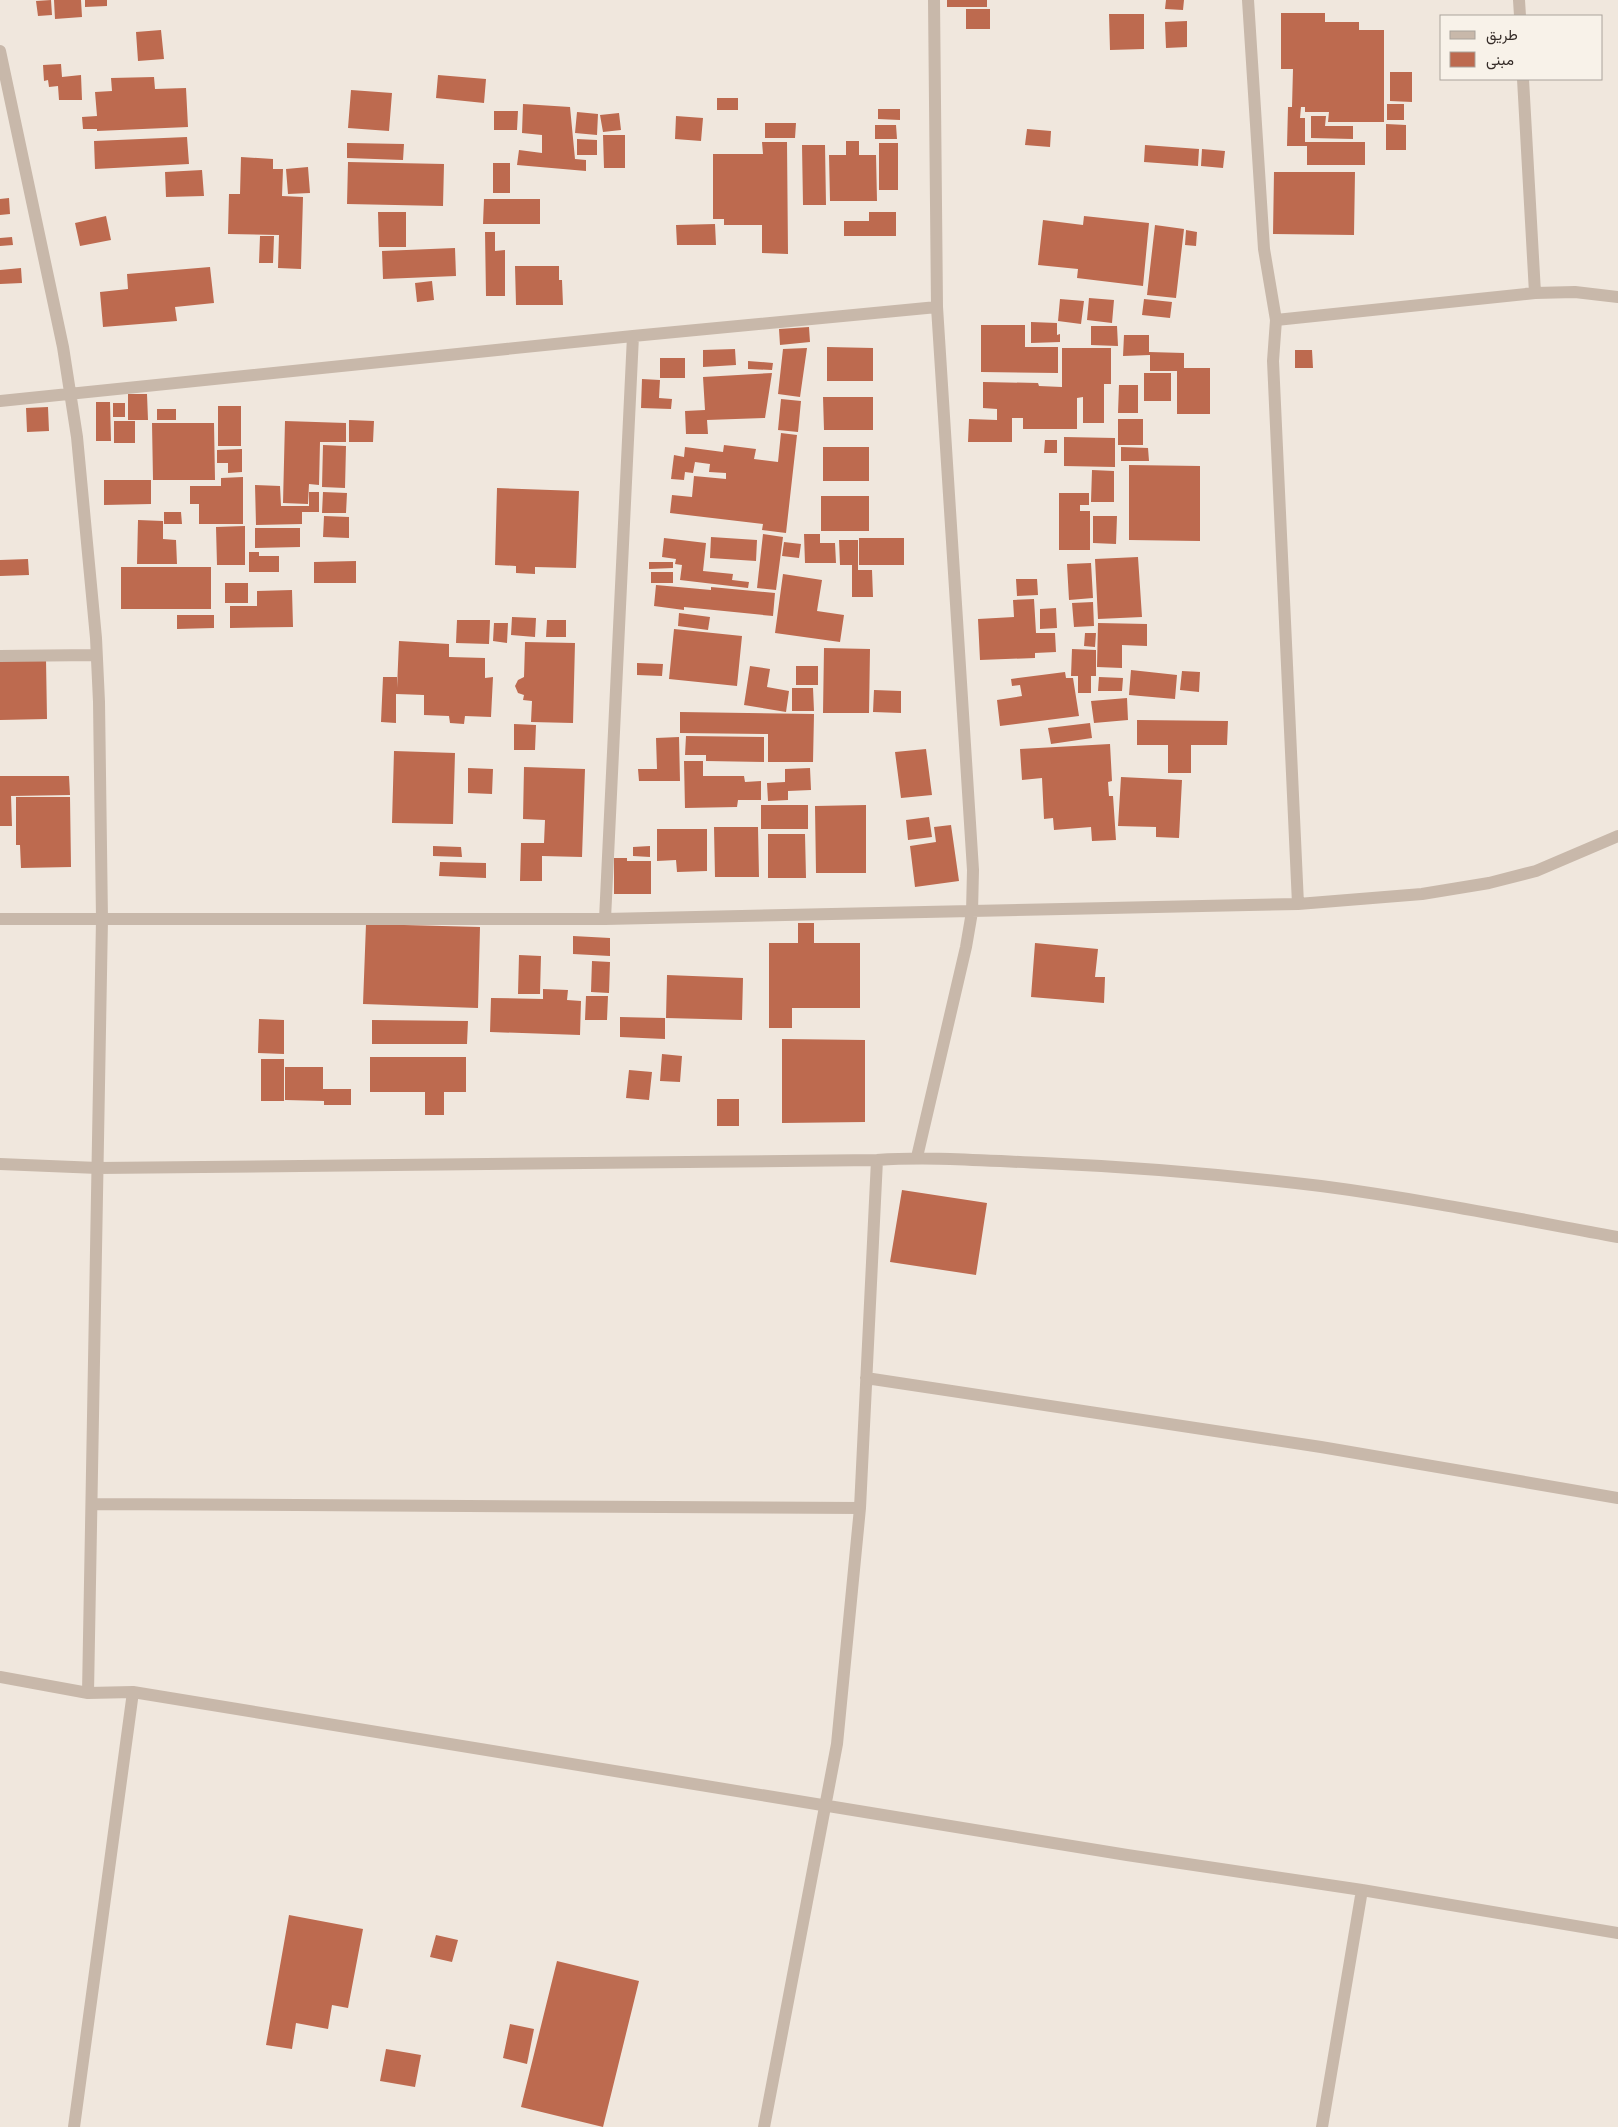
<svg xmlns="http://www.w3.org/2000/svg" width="1618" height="2127" font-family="Helvetica,Vazirmatn,sans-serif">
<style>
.building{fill:#bd6a4f}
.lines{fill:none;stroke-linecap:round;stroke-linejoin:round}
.minor{stroke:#c8b8aa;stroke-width:12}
</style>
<rect width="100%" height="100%" fill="#f0e7dd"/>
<!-- building -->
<path class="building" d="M51,0L52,15L38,16L36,1Z
M54,0H81L82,17L55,19Z
M85,0H107V6L85,7Z
M947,0H987V7H947Z
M1166,0H1184L1183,10L1165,9Z
M966,9H990V29H966Z
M1281,13H1325V22H1359V30H1384V122H1328L1329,112H1305V107H1301L1300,118H1305V142H1365V165H1307V146H1287L1288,107H1292L1293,69H1281Z
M1109,14H1144V49L1110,50Z
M1187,21V47L1166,48L1165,22Z
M161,30L164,59L138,61L136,32Z
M61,64L62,77L81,75L82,100H59L58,86L49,87L48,80L44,81L43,65Z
M1390,72H1412V102L1390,101Z
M438,75L486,79L484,103L436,98Z
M154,77L155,89L186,88L188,127L97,131V129H83L82,117L97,116L95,92L112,91L111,78Z
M351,90L392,93L389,131L348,128Z
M717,98H738V110H717Z
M523,104L570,107L575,159L586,160V171L517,165L519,150L542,153V135L522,133Z
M1387,104H1404V120H1387Z
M878,109H900V120L878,119Z
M494,111H518L517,130H494Z
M577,112L598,114L597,135L575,133Z
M619,113L621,130L603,132L600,115Z
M676,116L703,118L701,141L675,139Z
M1311,116H1326L1325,126H1353V139L1311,138Z
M765,123H796L795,138H765Z
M1386,124L1406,125V150H1386Z
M875,125H896L897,139H875Z
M1027,129L1051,131L1050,147L1025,145Z
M603,135H625V168H604Z
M187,137L189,164L95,169L94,141Z
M577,139L597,140V155H577Z
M846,141H859V155H876L877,201H830L829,155H846Z
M762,142H787L788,254L762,253V225H724V219H713V154H763Z
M347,143L404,144L403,160L347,158Z
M879,143H898V190H879Z
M802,145H825L826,205H803Z
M1145,145L1199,149L1198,166L1144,162Z
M1202,149L1225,151L1223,168L1201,166Z
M241,157L273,159V169H283L282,196L303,197L301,269L278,268L279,235L228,234L229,194H240Z
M348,162L444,164L443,206L347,204Z
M493,163H510V193H493Z
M308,167L310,193L288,194L286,169Z
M202,170L204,196L166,197L165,172Z
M1274,172H1355L1354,235L1273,234Z
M9,198L10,214L0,215V199Z
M484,199H540V224H483Z
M378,212H406V247H379Z
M869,212H896V236H844V221H869Z
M106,216L111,240L80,246L75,223Z
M1084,216L1149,223L1143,286L1077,278L1078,269L1038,265L1043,220L1083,225Z
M715,224L716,245H677L676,225Z
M1155,225L1184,229L1176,298L1147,295Z
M1186,230L1197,232L1196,246L1185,245Z
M485,232H495V251L505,250V296H486Z
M260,236H274L273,263H259Z
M12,237L13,245L0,246V238Z
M455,248L456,276L383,279L382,251Z
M515,266H559V280H562L563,305H516Z
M210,267L214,303L175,307L177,321L103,327L100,292L128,289L127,274Z
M21,268L22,283L0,284V270Z
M432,281L434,300L417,302L415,283Z
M1089,298L1114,300L1112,323L1087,320Z
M1060,299L1084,301L1081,324L1058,321Z
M1144,299L1172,302L1170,318L1142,315Z
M1031,322L1057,323V335L1060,334V342L1031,343Z
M981,325H1025V347H1058V373L981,372Z
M1091,326H1117L1118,346L1091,345Z
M809,327L810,342L780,345L779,329Z
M1124,335H1149V352L1184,353V368H1210V414H1177V371H1150V355L1123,356Z
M827,347L873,348V381H827Z
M807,348L800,397L778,394L783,349Z
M1062,348H1111V384H1104V423H1083V397L1077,398V429H1023V418H1012V442H968L969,419L997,420V409L983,408V382L1038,383L1039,386L1062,387Z
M735,349L736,365L703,367V350Z
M1295,350H1312L1313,368H1295Z
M660,358H685V378H660Z
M748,361L773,363L772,370L748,369Z
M772,373L765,418L707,420L708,434H686L685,411L705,410L703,377Z
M1144,373H1171V401H1144Z
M642,379L660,380L659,398L672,399L671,409L641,408Z
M1119,385H1138V413H1118Z
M128,394H147L148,420H128Z
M823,397H873V430H824Z
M781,399L801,401L798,432L778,430Z
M96,402H110L111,441H96Z
M113,403H125V417H113Z
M218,406H241V446H218Z
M48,407L49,431L27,432L26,408Z
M157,409H176V420H157Z
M1118,419H1143V445H1118Z
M349,420L374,421L373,442H349Z
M114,421H135V443H114Z
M285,421L346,423V442H320L319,485L309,484L308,504L283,503Z
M152,423H214L215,480H153Z
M781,433L797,435L786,533L762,530L763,524L670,513L672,495L692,497L694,476L726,479V473L709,472L710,464L695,462L693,473L685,472L684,480L671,479L674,455L684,457L685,447L723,452L724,445L756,449L754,459L778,462Z
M1064,437L1115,438V467L1064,466Z
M1045,440H1057V453H1044Z
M323,445L346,446L345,488L322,487Z
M823,447H869V481H823Z
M1121,447L1148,448L1149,461H1121Z
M242,449V472L228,473V463H217V450Z
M1129,465L1200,466V541L1129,540Z
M1092,470L1114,471V502H1091Z
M243,477V524H199V504H190V486H221V478Z
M104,480H151V504L104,505Z
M255,485L280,486L281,506H309V492H319V512H302V524L256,525Z
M497,488L579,491L576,568L535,567V574L516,573V566L495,565Z
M323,492L347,493L346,513H322Z
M1059,493H1089V505H1080V511H1090V550H1059Z
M821,496H869V531H821Z
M164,512H181L182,524H164Z
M324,516L349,517V538L323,537Z
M1093,516H1117L1116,544L1093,543Z
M138,520L163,521V539L176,540L177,564H137Z
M245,526V565H217L216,527Z
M255,528H300V547L255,548Z
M763,534L783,537L776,590L757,588Z
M804,534H820V543H835L836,563H805Z
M711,537L757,540L756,561L710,558Z
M664,538L706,543L703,571L733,574L732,580L749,582L748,588L680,580L682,565L675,564L676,559L662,557Z
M859,538H904V565H859Z
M839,540H858V570H872L873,597H852V565H840Z
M784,542L801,544L799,558L782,556Z
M249,552H259V556H279V572H249Z
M1138,557L1142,617L1098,619L1095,559Z
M28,559L29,575L0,576V560Z
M356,561V583H314V562Z
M649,562H673V568L649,569Z
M1091,563L1093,598L1069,600L1067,564Z
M121,567H211V609H121Z
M651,572H673V583H651Z
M783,574L822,580L817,611L844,615L840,642L775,633Z
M1016,579H1037L1038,595L1017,596Z
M225,583H248V603H225Z
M656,585L711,590V587L775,593L773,616L684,607V610L654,606Z
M292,590L293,627L230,628V606H257V591Z
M1034,599L1036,633H1055L1056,652L1035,653V658L980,660L978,619L1014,617L1013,600Z
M1093,602L1094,626L1074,627L1072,603Z
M1056,608L1057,628L1040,629V609Z
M679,613L710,617L708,630L678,626Z
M177,615H214V628L177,629Z
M512,617L536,618L535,637L511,635Z
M457,620H490L489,644L456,643Z
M547,620H566V637H546Z
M494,623H508L507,643L493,641Z
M1098,623L1147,624V646L1122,645V668L1097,667Z
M674,629L742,636L737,686L669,679Z
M1085,633H1096L1095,647L1084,646Z
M399,641L449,644V657L485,658V678L493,677L491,717L465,716L464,724L450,723L449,716L424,715V695L396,694V723L381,722L383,677H397V688Z
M525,642L575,643L573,723L531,722L532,701L523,700L524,695L518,693L515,686L518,680L524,677Z
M824,648L870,649L869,713H823Z
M1072,649L1096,650V676H1091V693H1078V676H1071Z
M0,659H46L47,719L0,720Z
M637,663L663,664L662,676L637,675Z
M750,666L770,669L767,687L789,691L786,712L744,705Z
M796,666H818V685H796Z
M1131,670L1177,675L1175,699L1129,695Z
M1182,671L1200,672L1199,692L1180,690Z
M1065,672L1066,678H1073L1079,716L1000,726L997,700L1022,696L1020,685L1012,686L1011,679Z
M1099,677L1123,678L1122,691H1098Z
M792,688H813L814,711H792Z
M874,690L901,691V713L873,712Z
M1127,698L1128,720L1094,723L1091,701Z
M680,712L814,714L813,762H768V734L680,733Z
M1137,720L1228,721L1227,745H1191V773H1168V745H1137Z
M1090,723L1092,738L1051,744L1048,728Z
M514,724L536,725L535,750H514Z
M686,736L764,737V762L706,761V755H685Z
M679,737L680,781H639L638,769H657L656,738Z
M1110,744L1112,781L1108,782L1109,796H1113L1116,840L1092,841L1091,827L1054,830L1053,818L1044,819L1042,778L1022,780L1020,749Z
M926,749L932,795L901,798L895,752Z
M394,751L455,753L453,824L392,823Z
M684,761H703V776H744L745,782L761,781V800H738L737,807L685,808Z
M524,767L585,769L582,857L542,856V881H520L521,843H544L545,820L523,819Z
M468,768L493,769L492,794L468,793Z
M810,768L811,790L788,791V800L768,801L767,783L785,782V769Z
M0,776H69L70,795L11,796L12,826H0Z
M1121,777L1182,780L1179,838L1156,837V827L1118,826Z
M16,797H70L71,867L21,868L20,845H16Z
M761,805H808V829H761Z
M866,805V873H816L815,806Z
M929,817L932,837L908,840L906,820Z
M951,825L959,881L915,887L910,846L936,842L934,827Z
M714,827H758L759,877H715Z
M657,829H707V871L677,872L676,860L657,861Z
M768,834H805L806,878H768Z
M433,846L461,847L462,857L433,856Z
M650,846V857L633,856V847Z
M614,858H627V861H651V894H614Z
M440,862L486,863V878L439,876Z
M798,923H814V943H860V1008H792V1028H769V943H798Z
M366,924L480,927L478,1008L363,1004Z
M573,936L610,938V956L573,954Z
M1035,943L1098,949L1095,977H1105L1104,1003L1031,997Z
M519,955L541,956L540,994H518Z
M592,961L610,962L609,993L591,992Z
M667,975L743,978L742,1020L666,1018Z
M543,989L568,990L567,1000L581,1001L580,1035L490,1032L491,998L543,999Z
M586,996H608L607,1020H585Z
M620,1017L665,1018V1039L620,1037Z
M259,1019L284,1020V1054L258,1053Z
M372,1020L468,1021L467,1044H372Z
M782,1039L865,1040V1122L782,1123Z
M662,1054L682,1056L680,1082L660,1081Z
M370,1057H466V1092H444V1115H425V1092H370Z
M261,1059H284V1101H261Z
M285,1067H323V1089H351V1105H324V1101L285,1100Z
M629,1070L652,1072L649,1100L626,1098Z
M717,1099H739V1126H717Z
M902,1190L987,1203L976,1275L890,1262Z
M289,1915L363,1929L348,2008L332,2005L328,2029L296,2023L292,2049L266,2045Z
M436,1935L458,1940L452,1962L430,1957Z
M557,1961L639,1981L603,2127L521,2107Z
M510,2024L534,2029L527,2064L503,2058Z
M386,2049L421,2055L415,2087L380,2081Z"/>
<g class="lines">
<!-- minor -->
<path class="minor" d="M1248,0L1264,249L1276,320L1273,361L1298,904
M1519,0L1520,16
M0,51L63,347L77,437L96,638L99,702L102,919L88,1693
M1523,79L1535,293
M1276,320L1535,293L1575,292L1618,297
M0,401L633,336L937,307
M0,656L95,655
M0,919H605L1298,904L1422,894L1489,883L1536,871L1618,836
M605,919L633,336
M917,1157L966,947L972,912L973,870L937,307L934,0
M0,1164L98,1168L877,1160C932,1156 987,1161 1043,1163C1136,1167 1228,1175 1321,1186C1420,1199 1519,1219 1618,1237
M866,1378L1321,1447L1618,1498
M93,1504L860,1508
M0,1677L88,1693L133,1692L1127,1855L1362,1890L1618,1933
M74,2127L133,1692
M764,2127L837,1744L860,1508L877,1160
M1322,2127L1362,1890"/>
</g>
<!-- legend -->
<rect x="1440" y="15" width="162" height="65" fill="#f8f2e9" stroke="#aaa39c"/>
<rect x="1450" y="31" width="25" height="8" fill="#c8b8aa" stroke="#aaa39c"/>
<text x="1486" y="40" font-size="15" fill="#362d29">طريق</text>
<rect x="1450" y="52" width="25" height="15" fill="#bd6a4f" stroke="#aaa39c"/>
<text x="1486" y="65" font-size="15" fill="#362d29">مبنى</text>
</svg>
